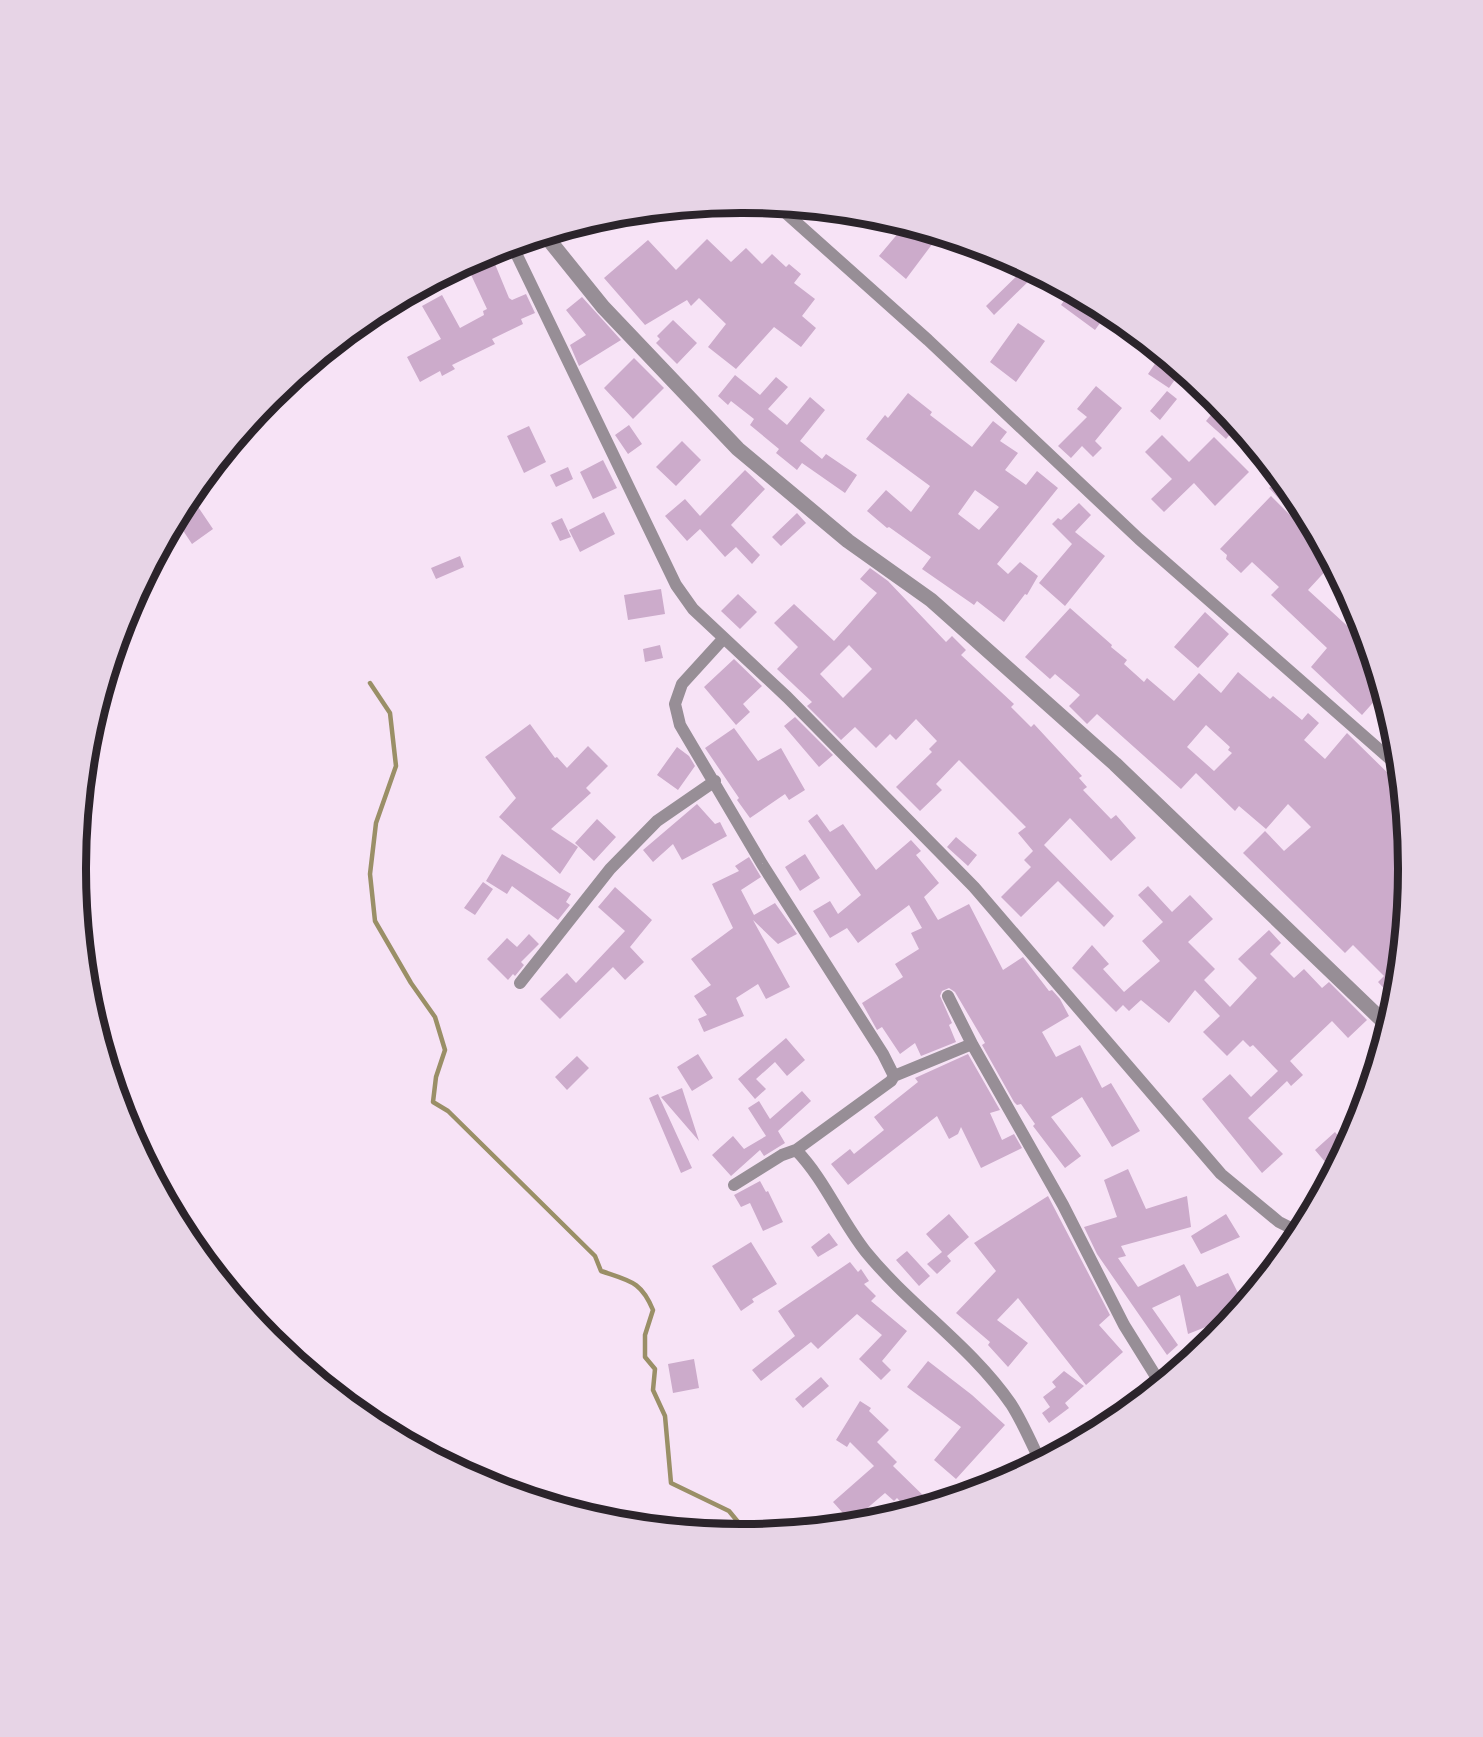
<svg xmlns="http://www.w3.org/2000/svg" width="1483" height="1737" font-family="'Roboto Serif',serif">
<style>
.lines{fill:none;stroke-linecap:round;stroke-linejoin:round}
.stream{stroke:#9a8f67;stroke-width:4.5}
.building{fill:#ccabcb;fill-rule:evenodd}
.minor{stroke:#978e96;stroke-width:12}
.tertiary{stroke:#978e96;stroke-width:15}
.rim{fill:none;stroke:#2b242b;stroke-width:8}
</style>
<rect width="100%" height="100%" fill="#f7e3f6"/>
<g class="lines">
<!-- stream -->
<path class="stream" d="M370,683L390,713L396,766L376,823L370,874L375,921L411,983L435,1017L445,1050L436,1077L433,1102L448,1111L595,1256L601,1271C630,1281 641,1281 653,1310L645,1335V1357L655,1369L653,1390L665,1416L671,1483L729,1511L748,1534"/>
</g>
<!-- building -->
<path class="building" d="M905,225L939,235L906,279L879,256Z
M707,239L731,262L746,248L762,264L772,254L786,267L789,264L801,274L794,283L815,299L802,316L816,328L801,347L774,327L736,369L708,347L726,324L699,298L691,306L687,300L645,325L604,278L648,240L676,270Z
M490,252L509,298L512,300L526,294L535,313L521,319L523,324L492,339L495,344L452,365L455,369L442,376L440,371L420,382L407,357L441,339L422,306L442,295L460,328L484,315L483,311L487,309L466,264Z
M1025,268L1036,274L994,315L986,306Z
M1070,292L1108,312L1095,330L1061,305Z
M582,297L621,340L579,366L570,345L586,335L566,310Z
M673,320L697,343L677,364L656,343L660,339L657,336Z
M1018,323L1045,341L1016,382L990,362Z
M1161,355L1181,371L1169,388L1148,374Z
M634,358L664,388L633,419L604,388Z
M735,375L760,395L776,377L788,387L768,409L787,425L810,397L825,410L800,441L822,459L826,454L857,475L845,493L802,463L797,470L776,453L779,449L750,425L754,419L731,401L728,405L718,396Z
M1096,386L1122,408L1095,441L1102,448L1093,457L1082,446L1071,458L1058,446L1087,417L1077,409Z
M1167,391L1177,399L1160,420L1150,411Z
M908,393L932,412L930,415L972,447L993,421L1007,432L1000,441L1018,453L1005,470L1026,485L1037,471L1058,488L997,564L1008,574L1020,562L1038,576L1027,595L1025,594L1004,622L977,601L974,605L922,569L931,557L889,527L887,528L867,511L886,490L911,512L930,486L866,439L885,415L888,418ZM975,490L999,507L979,530L958,514Z
M1219,405L1237,426L1226,439L1206,421Z
M629,425L642,444L628,454L615,435Z
M529,426L546,462L524,473L507,436Z
M1162,435L1189,462L1214,437L1249,472L1215,506L1194,483L1164,512L1151,499L1172,479L1145,452Z
M682,441L701,460L676,486L656,467Z
M603,460L617,488L593,499L580,472Z
M568,467L573,479L556,487L550,475Z
M745,470L765,489L731,525L760,555L752,564L736,547L725,557L700,529L687,541L665,516L685,499L700,516Z
M1280,479L1290,492L1280,500L1269,488Z
M190,495L213,529L192,544L176,520Z
M1271,496L1298,523L1306,518L1331,565L1308,590L1367,644L1380,689L1375,694L1378,697L1362,715L1311,667L1327,648L1271,595L1279,587L1252,562L1241,573L1226,559L1227,555L1220,549Z
M1079,503L1091,515L1075,532L1105,556L1065,606L1039,583L1072,544L1052,524L1058,518L1061,520Z
M604,512L615,534L580,552L569,530Z
M797,513L806,523L781,546L772,537Z
M562,518L571,537L560,541L551,523Z
M460,556L464,567L436,579L431,568Z
M870,568L888,581L946,642L952,636L966,650L961,655L1014,704L1011,707L1031,727L1034,724L1082,776L1079,778L1087,787L1083,790L1111,819L1116,815L1136,838L1111,861L1070,818L1044,845L1114,916L1104,927L1058,881L1021,917L1001,897L1031,867L1024,860L1033,851L1018,833L1026,827L959,760L936,784L942,790L920,811L896,787L932,752L929,749L937,741L916,719L896,740L890,734L876,748L855,727L841,740L807,706L812,702L777,669L798,647L774,623L794,604L834,641L877,593L860,579ZM849,645L872,669L843,698L820,674Z
M661,589L665,614L628,620L624,595Z
M738,594L757,612L740,629L721,611Z
M1070,608L1112,645L1111,647L1127,660L1124,664L1144,682L1147,678L1174,701L1199,673L1221,693L1238,672L1270,699L1273,696L1302,720L1308,713L1319,723L1304,740L1325,759L1347,733L1400,785L1408,869L1395,1000L1378,982L1384,976L1353,945L1345,953L1243,853L1265,831L1284,851L1311,827L1288,804L1266,829L1239,806L1235,811L1196,773L1181,789L1097,714L1087,724L1069,706L1080,695L1055,674L1050,679L1025,657ZM1206,725L1230,747L1228,750L1232,753L1214,771L1187,747Z
M1205,612L1229,634L1198,668L1174,647Z
M660,645L663,658L645,662L643,649Z
M734,659L762,686L743,704L750,712L736,725L704,687Z
M795,717L833,755L819,767L784,726Z
M530,724L555,758L557,757L567,768L588,746L608,766L586,788L591,793L551,829L578,847L560,874L499,817L516,798L485,757Z
M734,728L758,761L781,748L805,790L789,800L785,794L750,818L737,800L739,798L705,748Z
M677,747L689,756L695,766L678,790L657,775Z
M697,804L715,824L720,822L727,836L682,860L673,844L653,862L643,850Z
M817,814L830,832L843,824L876,870L911,840L921,851L916,855L939,883L924,897L938,920L969,904L1003,970L1023,957L1049,991L1052,990L1060,999L1069,1016L1042,1032L1056,1057L1080,1045L1102,1088L1111,1083L1140,1131L1112,1147L1082,1097L1051,1117L1081,1156L1065,1168L1033,1126L1035,1124L1021,1104L1017,1105L1014,1102L982,1045L985,1043L955,992L949,988L942,991L940,996L952,1023L949,1025L956,1042L921,1056L915,1043L900,1054L882,1027L877,1030L862,1003L903,977L895,964L919,949L911,933L922,928L909,905L858,943L847,928L830,938L813,911L830,901L838,914L861,895L808,821Z
M597,819L616,837L594,861L575,843Z
M956,837L977,855L968,866L947,847Z
M502,854L571,894L566,902L570,905L558,920L512,886L507,894L486,881Z
M805,854L820,878L800,891L785,867Z
M749,857L761,877L741,890L754,915L775,903L797,934L778,944L753,920L790,987L766,999L758,984L736,998L744,1016L704,1032L698,1019L707,1015L694,996L711,985L691,959L733,928L712,884L739,871L735,866Z
M483,882L493,889L475,915L464,908Z
M1148,886L1172,912L1190,895L1213,919L1188,942L1215,969L1204,980L1230,1007L1257,978L1238,959L1269,930L1281,943L1270,954L1294,978L1304,969L1322,988L1329,982L1367,1020L1348,1038L1332,1021L1290,1061L1303,1075L1291,1086L1287,1081L1248,1118L1283,1154L1262,1173L1202,1099L1230,1074L1251,1097L1278,1071L1253,1045L1250,1047L1243,1040L1227,1056L1203,1032L1220,1016L1195,990L1169,1023L1141,1000L1129,1011L1123,1005L1116,1012L1072,968L1092,945L1109,964L1103,969L1124,992L1160,961L1142,941L1163,922L1138,895Z
M615,887L652,920L630,947L644,962L625,980L613,967L560,1019L540,999L567,973L576,983L625,931L598,907Z
M529,934L539,944L521,962L524,965L515,976L513,974L508,980L487,959L507,938L517,947Z
M786,1038L805,1060L787,1076L775,1062L756,1079L766,1089L755,1099L738,1079Z
M698,1054L713,1078L692,1091L677,1067Z
M968,1054L1000,1110L990,1113L1002,1140L1014,1134L1022,1148L981,1168L961,1127L958,1134L949,1139L937,1116L848,1185L831,1164L850,1149L854,1154L884,1130L874,1117L918,1082L915,1078Z
M577,1056L589,1068L567,1090L555,1077Z
M682,1088L699,1141L661,1097Z
M802,1091L811,1101L778,1131L785,1143L764,1156L760,1150L731,1176L712,1155L733,1136L744,1149L766,1136L748,1108L759,1101L770,1119Z
M658,1094L692,1168L681,1173L649,1098Z
M1335,1132L1346,1145L1332,1170L1315,1150Z
M1128,1169L1146,1209L1187,1196L1191,1227L1121,1246L1126,1256L1118,1258L1138,1287L1184,1264L1197,1287L1228,1273L1243,1303L1231,1317L1188,1334L1180,1295L1152,1308L1178,1345L1167,1355L1097,1254L1084,1227L1117,1217L1104,1180Z
M760,1181L766,1192L768,1191L783,1222L763,1231L750,1203L741,1207L734,1195Z
M1048,1196L1110,1315L1099,1325L1123,1352L1086,1385L1018,1298L997,1320L1028,1343L1008,1367L988,1345L990,1342L956,1313L996,1271L974,1243Z
M949,1214L969,1237L947,1256L951,1261L937,1274L927,1264L942,1252L926,1234Z
M1226,1214L1240,1237L1201,1254L1191,1236Z
M829,1233L838,1245L818,1257L811,1247Z
M751,1242L777,1284L752,1299L754,1302L741,1311L712,1266Z
M907,1251L930,1276L919,1286L896,1260Z
M850,1262L858,1272L861,1269L869,1281L864,1284L876,1296L871,1301L907,1331L882,1361L891,1370L881,1380L859,1359L882,1335L857,1314L818,1349L811,1342L761,1381L752,1370L795,1336L778,1311Z
M694,1359L699,1388L673,1393L668,1364Z
M928,1361L972,1395L1005,1425L956,1479L934,1460L961,1427L907,1387Z
M1064,1371L1084,1386L1065,1403L1069,1408L1049,1423L1042,1413L1050,1407L1043,1397L1056,1387L1052,1382Z
M821,1377L829,1386L803,1408L795,1399Z
M860,1401L871,1408L869,1411L889,1430L877,1442L897,1462L893,1466L932,1504L909,1511L897,1498L894,1501L885,1493L851,1522L833,1502L874,1466L850,1442L847,1447L836,1440Z"/>
<g class="lines">
<!-- minor -->
<path class="minor" d="M778,206L928,340L1139,539L1398,766
M512,245L676,585L693,609L787,697L974,887L1221,1174L1279,1222L1299,1232
M723,639L682,684L675,704L680,725L762,864L883,1054L894,1076L891,1081L796,1150
M520,983L610,869L657,821L715,781
M972,1044L1063,1205L1124,1325L1160,1383
M894,1076L972,1044L948,996
M734,1185L782,1155L796,1150C825,1180 840,1219 866,1252C910,1306 971,1346 1011,1404C1022,1421 1031,1442 1040,1461"/>
<!-- tertiary -->
<path class="tertiary" d="M545,235L603,307L738,449L848,541L931,600L1115,764L1387,1025"/>
</g>
<!-- crop -->
<path d="M0 0H1483V1737H0ZM741 213H743A655 655 0 0 1 1398 868V869A655 655 0 0 1 743 1524H741A655 655 0 0 1 86 869V868A655 655 0 0 1 741 213Z" fill="#e7d4e6" fill-rule="evenodd"/>
<path class="rim" d="M741 213H743A655 655 0 0 1 1398 868V869A655 655 0 0 1 743 1524H741A655 655 0 0 1 86 869V868A655 655 0 0 1 741 213Z"/>
</svg>
